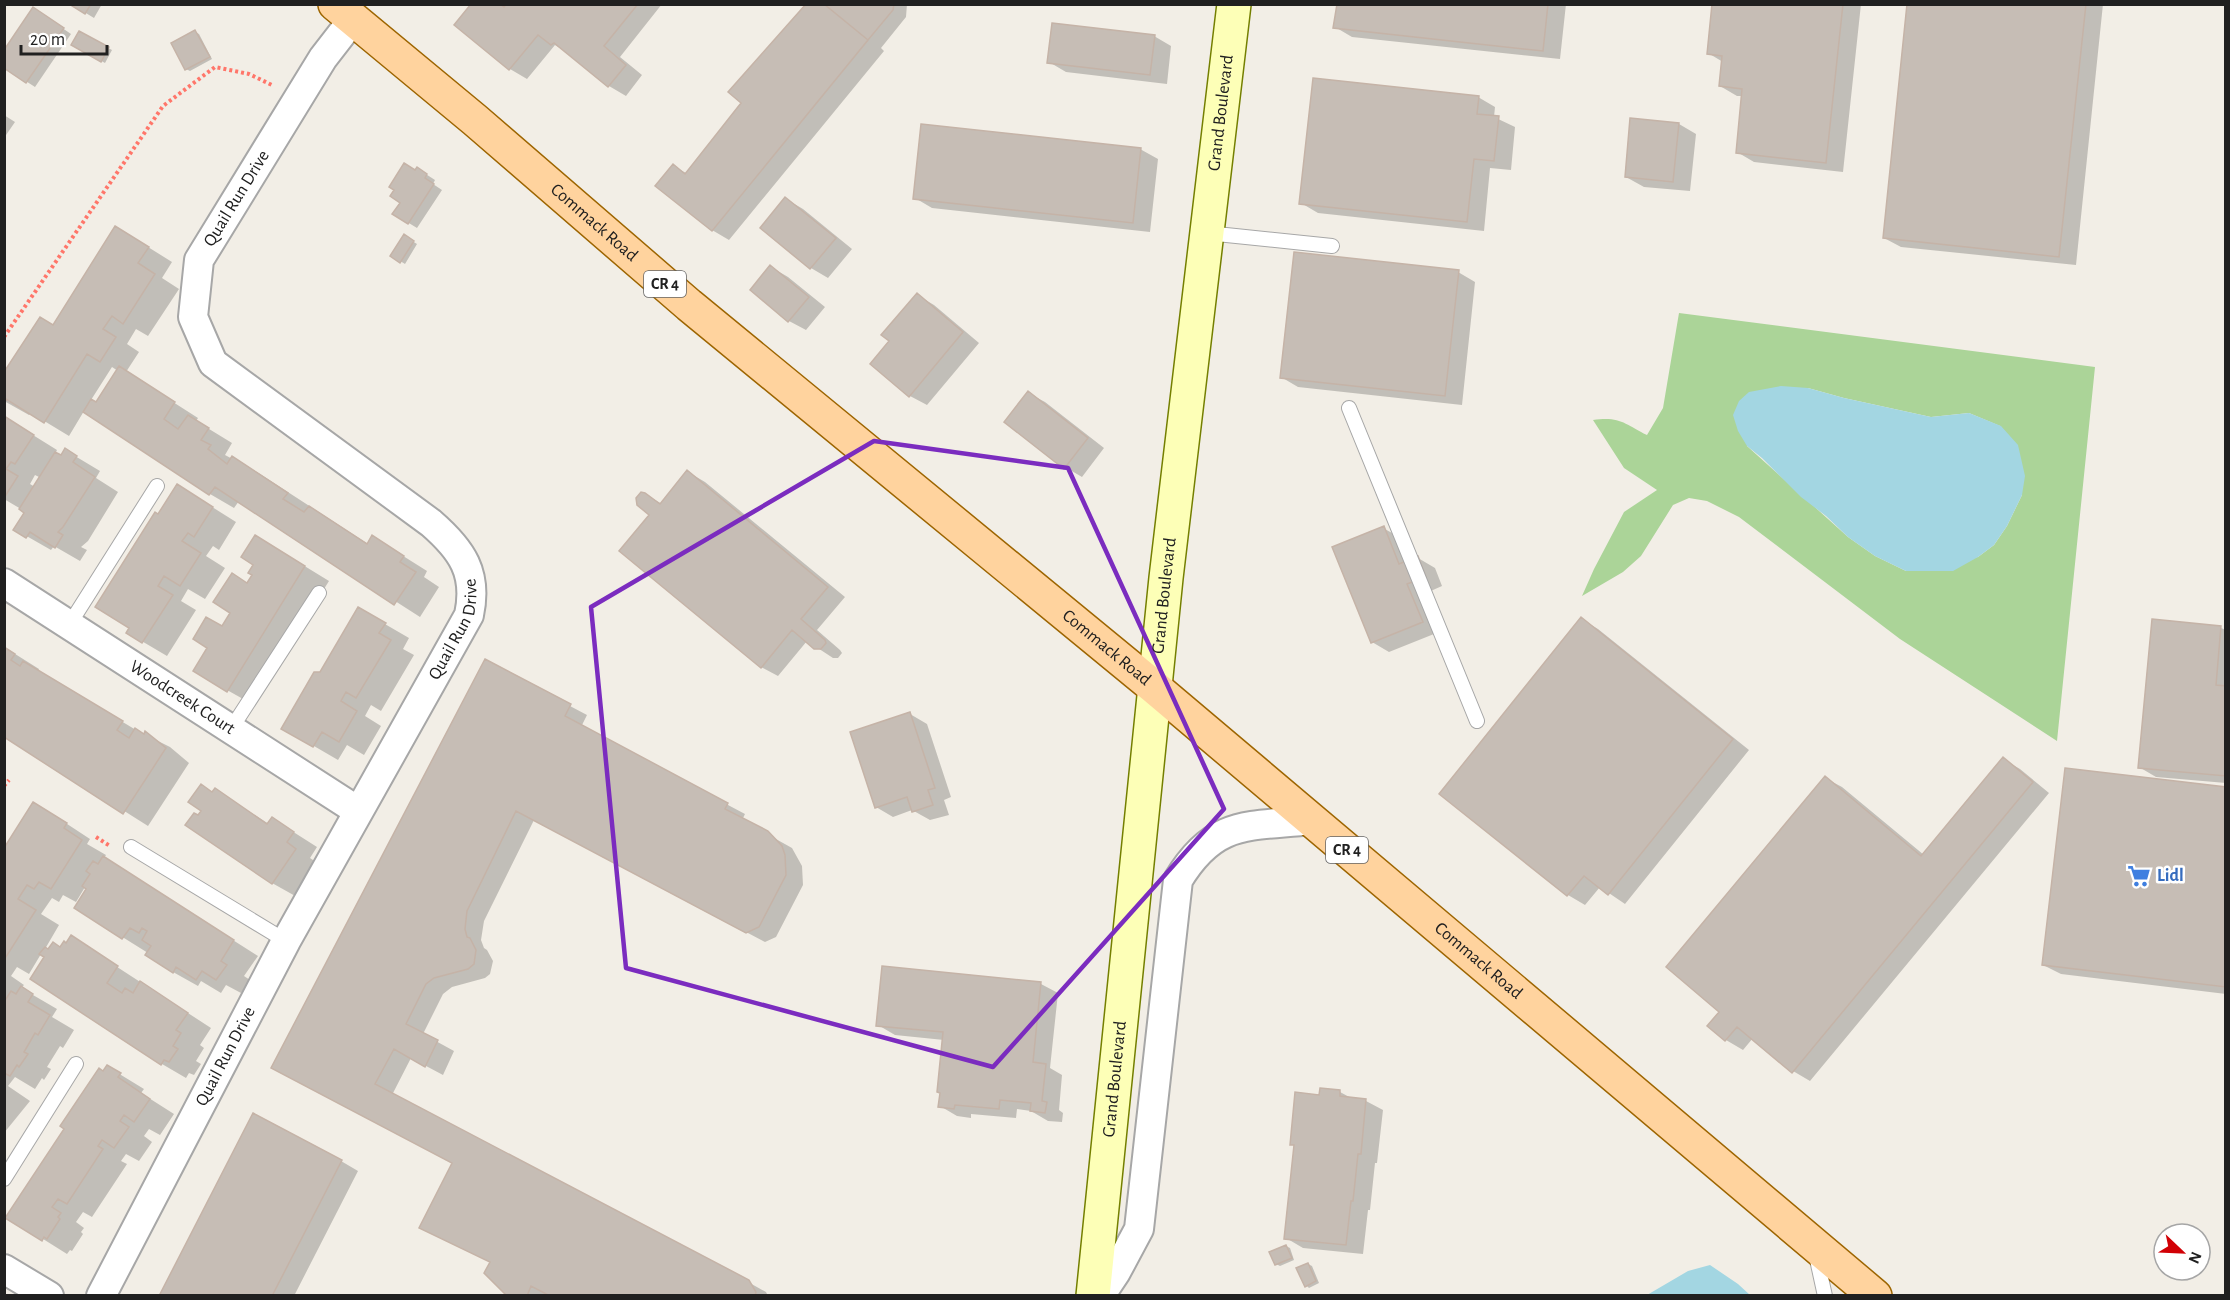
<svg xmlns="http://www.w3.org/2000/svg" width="2230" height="1300" font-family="'Alegreya Sans',sans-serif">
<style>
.forest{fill:#abd498;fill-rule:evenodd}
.water{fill:#a3d6e2}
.shadow{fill:#0003;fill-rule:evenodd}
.building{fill:#c6bdb5;stroke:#c5b3a7;stroke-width:1.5}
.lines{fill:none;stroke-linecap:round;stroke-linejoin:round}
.lane-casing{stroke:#a7a7a7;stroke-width:16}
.street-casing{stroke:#a7a7a7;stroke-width:32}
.secondary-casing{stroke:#747f00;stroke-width:36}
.primary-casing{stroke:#9d6500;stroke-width:36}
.path{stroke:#ff766a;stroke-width:4;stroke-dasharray:3 3;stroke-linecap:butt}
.lane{stroke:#fff;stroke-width:14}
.street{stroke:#fff;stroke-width:28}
.secondary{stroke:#fdffb7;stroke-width:33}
.primary{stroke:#ffd39e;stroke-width:33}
.marked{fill:none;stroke:#7b2cbf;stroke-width:4.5;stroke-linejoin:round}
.labels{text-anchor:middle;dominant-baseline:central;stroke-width:5;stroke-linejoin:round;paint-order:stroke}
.shield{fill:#fff;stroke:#636363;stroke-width:1.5}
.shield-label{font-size:16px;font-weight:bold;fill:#202020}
.street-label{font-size:18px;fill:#202020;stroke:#fff}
.shop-label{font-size:18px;font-weight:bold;fill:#366cbe;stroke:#fff;text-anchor:start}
</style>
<rect width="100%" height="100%" fill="#f2eee6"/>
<!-- forest -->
<path class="forest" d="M1679,313L2095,367L2057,741L1900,639L1739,517L1707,501L1689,498L1673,505L1641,556L1623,572L1582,596L1594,569L1624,512L1657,490L1624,468L1593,420C1620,416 1625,424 1647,435L1663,408ZM1808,388L1844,398L1931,417L1969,413L2000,426L2022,495L2007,526L1994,545L1978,557L1906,571L1875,556L1848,537L1747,446Z"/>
<!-- water -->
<path class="water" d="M1781,386L1808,388L1844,398L1931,417L1969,413L2001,426L2018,445L2025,476L2022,495L2007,526L1994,545L1978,557L1953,571H1906L1875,556L1848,537L1826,516L1801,497L1762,458L1747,446L1738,431L1733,415L1739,401L1749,392Z
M1710,1265L1738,1284L1750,1295H1647L1688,1271Z"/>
<!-- shadow -->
<path class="shadow" d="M71,4H102L94,18Z
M473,4H502L506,7L508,4H662L620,57L642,75L626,96L609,86L570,54L555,45L527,79L510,69L456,25Z
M808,4H907L906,17L881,48L884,51L729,240L712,230L673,166L686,173L743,103Z
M1338,4H1566L1560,59L1352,37L1335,27Z
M1714,4H1861L1843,172L1754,162L1737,152L1743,96H1737L1720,86L1723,62L1708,53Z
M1909,4H2103L2076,265L1901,247L1884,238Z
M42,14L71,34L35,87L4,67Z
M195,32L199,34L212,59L190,71L186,69Z
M80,33L112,50L105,63L73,45Z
M1154,36L1171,46L1167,84L1066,72L1049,62Z
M1478,97L1495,107L1494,117L1515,127L1511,170L1490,168L1484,231L1318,213L1301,203Z
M4,115L15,122L4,138Z
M1679,124L1696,134L1690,191L1644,187L1626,177Z
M1140,149L1158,159L1150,232L932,208L915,198Z
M418,169L435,180L433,184L442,190L417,228L394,214Z
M786,199L803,209L852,249L828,278L811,268L762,228Z
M404,236L417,244L405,264L392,256Z
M140,242L172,262L162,278L179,289L148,336L136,329L127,344L139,352L126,372L198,418L196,421L232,443L225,455L257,472L368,544L373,537L427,571L424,577L439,587L420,617L239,501L234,508L210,494L84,411L69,436L31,413L29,415L4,401L53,327ZM112,367L118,371L96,403L91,400Z
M771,267L788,277L825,307L806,330L789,321L752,290Z
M1458,272L1475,282L1462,405L1298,387L1281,377Z
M917,295L934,305L979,343L927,405L910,396L891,341Z
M1028,393L1045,402L1104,448L1082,477L1065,467Z
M4,417L57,450L55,454L61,457L65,450L100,471L96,478L118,492L88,541L81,547L87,550L80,561L54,546L51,550L16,530L26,512L4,499ZM35,475L41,478L35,487L30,484Z
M688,472L705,482L845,597L817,630L840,650L842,653L838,658H833L807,641L778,676L761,667L651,515L645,494L662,504Z
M201,500L236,522L219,550L213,546L206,556L225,568L205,599L188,589L181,601L196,610L167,656L128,633Z
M1383,528L1401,538L1418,558L1435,568L1442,586L1424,594L1439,632L1389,652L1372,642Z
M280,551L329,581L252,704L227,690L222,628L247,584Z
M359,609L409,638L403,649L414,655L381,711L371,705L365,716L381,726L364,755L347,745L338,760L283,728L320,673Z
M1581,619L1598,629L1749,750L1625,904L1600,887L1585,905L1568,895L1441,794Z
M2154,621L2221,628L2226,630V783L2156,777L2139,767Z
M4,647L39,669L38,671L136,730L170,747L189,763L148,826L4,735Z
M485,661L587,715L581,727L745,814L742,820L792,848L802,866L803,885L776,937L765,942L534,820L484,921L481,940L484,948L487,950L493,961L490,974L485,978L452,987L443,994L423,1034L454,1051L443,1075L411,1058L392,1095L748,1282L766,1292L768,1296H509L491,1263L454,1163L290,1077Z
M910,714L927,724L951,797L944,800L949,815L930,820L912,810L893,817L876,807Z
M2003,759L2020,769L2049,793L1810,1081L1793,1071L1753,1038L1743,1050L1726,1040L1709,1026L1721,1012L1825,778L1842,787L1924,855Z
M2226,789V994L2061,974L2043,965Z
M215,790L269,824L273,819L317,847L310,858L319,864L297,897L272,883L199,817Z
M58,818L90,839L87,844L106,855L104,858L258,956L244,976L250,980L241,993L226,985L221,993L201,981L198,986L173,972L148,953L76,908L88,889L85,887L76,902L63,895L59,902L52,898L41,914L59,925L45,949L49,951L60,948L67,945L71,937L211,1028L200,1045L204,1048L196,1061L201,1064L194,1075L189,1073L186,1078L162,1064L41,954L29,974L17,967L11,976L24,985L21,988L57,1009L52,1017L74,1030L63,1048L60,1046L47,1067L51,1069L44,1080L42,1078L35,1089L15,1077L8,1086L30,1101L4,1133V851Z
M1041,984L1058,993L1050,1068L1062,1075L1059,1110L1063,1113L1062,1122L1048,1121L1031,1111L1017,1109L1016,1118L971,1114V1118L957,1116L940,1106L944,1040L895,1035L878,1025Z
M108,1067L144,1089L141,1093L174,1114L160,1135L149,1129L144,1136L152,1142L139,1161L126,1154L121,1161L127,1164L92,1217L83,1212L76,1222L84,1228L81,1232L83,1234L72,1251L70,1250L67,1254L8,1217Z
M1340,1092L1353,1099L1366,1101L1383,1110L1377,1163H1375L1370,1210H1368L1363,1254L1303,1248L1286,1238L1295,1146L1292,1144L1321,1096Z
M341,1161L358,1171L294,1296H160Z
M1286,1246L1290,1248L1294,1260L1280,1266L1276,1264Z
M1308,1264L1312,1266L1319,1283L1309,1288L1306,1285Z"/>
<!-- building -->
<path class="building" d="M69,4H91L85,14Z
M471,4H500L504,7L506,4H638L604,46L626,65L608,87L554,43L551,45L538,35L509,70L454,25Z
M806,4H824L868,40L712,231L655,186L673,164L685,174L741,103L728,92Z
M824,4H894L893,10L868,40Z
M1337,4H1548L1543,51L1333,28Z
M1712,4H1843L1826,163L1736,153L1742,89L1719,86L1722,56L1707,54Z
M1907,4H2086L2059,257L1883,238Z
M33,7L64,28L26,83L4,68V50Z
M1052,23L1155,35L1150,75L1047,63Z
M195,30L210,57L185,70L171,43Z
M79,31L109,47L101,62L71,45Z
M1313,78L1479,96L1477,114L1499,116L1494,161L1474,159L1467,222L1299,204Z
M1630,118L1679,123L1673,182L1625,177Z
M921,124L1141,148L1133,223L913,199Z
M404,163L415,170L417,167L427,174L425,178L434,184L408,224L392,214L400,203L390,196L394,190L389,187Z
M785,197L836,238L810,269L760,228Z
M115,226L149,247L138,263L155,274L123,324L112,316L103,329L116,337L100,362L87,354L44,423L6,399L4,402V372L40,317L53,325Z
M404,234L414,241L400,263L390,256Z
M1294,252L1459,270L1445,396L1280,378Z
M770,265L809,297L788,322L750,290Z
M917,293L963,332L909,397L870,364L889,341L881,335Z
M119,366L175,402L164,419L178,429L188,415L209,428L201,440L211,445L208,449L227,464L232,456L288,493L283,499L304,512L309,506L367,544L372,535L404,556L400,562L416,572L394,605L215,487L209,495L83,412L91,399L96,402Z
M1028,391L1088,438L1064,469L1004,422Z
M4,416L34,435L15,464L11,462L6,469L18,476L4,498Z
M65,448L77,456L73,462L95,477L63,527L58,532L63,535L55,548L30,532L26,538L13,530L24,513L19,509L55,452L61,455Z
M687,470L828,587L801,619L825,640L826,643L821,649H814L792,630L761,668L619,551L649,515L637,505L636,498L641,492L645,493L660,504Z
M177,484L213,507L194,537L188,533L182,541L201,553L180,586L164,576L158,586L173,595L142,643L126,633L129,628L95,607L155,512L158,514Z
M1384,526L1399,564L1418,556L1426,577L1407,584L1423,622L1371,643L1332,547Z
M255,535L305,566L227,692L193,671L207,648L193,639L206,617L222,626L230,613L213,602L232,573L247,583L252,575L248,573L253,565L241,557Z
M358,607L386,623L379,633L391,640L356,698L346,692L341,701L357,711L339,742L322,732L313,747L281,729L314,672H320Z
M1581,617L1733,739L1608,895L1584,876L1567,896L1439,794Z
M2152,619L2221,626L2216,685L2226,686V776L2138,768Z
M4,647L15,654L11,660L20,666L23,661L123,721L117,730L129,738L135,728L144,734L145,731L166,748L123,814L4,737Z
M485,659L571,704L565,716L728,803L725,809L768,831L782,846L785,855L786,875L759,927L746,933L516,811L467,911L465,929L467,937L470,938L476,950L474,964L468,969L434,978L426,984L406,1024L438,1040L425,1067L394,1049L375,1084L749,1280L756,1292L755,1296H550L531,1286L527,1296H507L484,1273L490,1262L419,1228L452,1163L271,1068Z
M910,712L935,788L928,790L933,805L912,812L907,797L875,808L850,732Z
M2003,757L2033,782L1792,1073L1737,1027L1725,1041L1707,1026L1719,1012L1666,967L1825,776L1921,856Z
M2065,768L2226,787V987L2042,965Z
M201,784L212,792L215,788L267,824L272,817L294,832L287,842L296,849L272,884L185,825L194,813L198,815L201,811L188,802Z
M33,802L67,823L64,828L82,840L51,889L39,882L34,889L27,885L18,899L36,910L4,960V848Z
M103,856L234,940L221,961L227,965L216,980L202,971L196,980L176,967L173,973L145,955L151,946L142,940L147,931L142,928L139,933L130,928L122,939L74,908L86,889L82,886L90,874L86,871L93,861L98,864Z
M71,935L118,966L107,983L122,993L125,988L133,993L140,981L188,1013L176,1030L181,1033L173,1046L178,1049L169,1062L164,1060L161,1065L30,979L44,957L39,954L45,947L48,949L53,942L60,947L64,941L66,943Z
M882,966L1041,982L1033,1062L1046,1064L1042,1101L1047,1102L1045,1113L1030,1111L1031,1103L1000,1100L999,1109L955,1105L954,1109L938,1107L940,1093L937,1092L943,1032L876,1026Z
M21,986L33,994L28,1002L50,1015L38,1035L35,1033L24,1052L28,1054L19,1067L17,1065L10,1076L4,1073V1002L11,991L16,994Z
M107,1065L121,1073L118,1077L150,1099L134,1122L124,1115L120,1121L129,1127L114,1148L102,1140L98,1146L103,1149L67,1204L58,1199L52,1207L61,1213L58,1217L60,1219L47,1239L44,1237L42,1241L5,1218L64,1129L60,1126L99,1068L103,1071Z
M1320,1088L1340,1090V1096L1366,1099L1361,1154H1358L1353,1201H1351L1346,1245L1284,1239L1294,1145H1290L1295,1092L1319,1095Z
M253,1113L342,1160L272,1296H159Z
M1286,1245L1292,1258L1275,1265L1269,1252Z
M1308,1263L1316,1281L1305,1287L1296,1268Z"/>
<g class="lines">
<!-- lane casing -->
<g class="lane-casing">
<path id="lane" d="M1207,233L1332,246
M1349,408L1477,721
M69,625L157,486
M231,729L319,593
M131,847L286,941
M4,1179L76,1064
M1816,1255L1825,1296"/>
</g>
<!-- street casing -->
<g class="street-casing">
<g id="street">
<path id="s1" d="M4,583L358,811"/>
<path d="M4,1269L49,1296"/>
<path id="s2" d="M101,1296L286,941L469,615C478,573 462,550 431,523L213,363L193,317L199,260L323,58L354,18"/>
<path d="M1100,1296L1116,1272L1139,1229L1178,880C1215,819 1248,827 1311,820"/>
</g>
</g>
<!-- secondary casing -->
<g class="secondary-casing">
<g id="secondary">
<path id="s3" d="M1093,1296L1166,578L1234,4"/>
</g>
</g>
<!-- primary casing -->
<g class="primary-casing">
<g id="primary">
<path id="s4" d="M335,4L475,120L689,305L1154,687L1875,1296"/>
</g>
</g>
<!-- path -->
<path class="path" d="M4,337L163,106L215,67L249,74L274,86
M4,786L9,780
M96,837L110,846"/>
<!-- lane -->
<use href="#lane" class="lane"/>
<!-- street -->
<use href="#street" class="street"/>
<!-- secondary -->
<use href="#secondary" class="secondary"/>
<!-- primary -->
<use href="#primary" class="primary"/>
</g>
<!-- marked area -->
<path class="marked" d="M874,441L1068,468L1224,809L993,1067L626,968L591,607Z"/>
<!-- icons -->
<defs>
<g id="supermarket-bare" transform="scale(1.8)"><path d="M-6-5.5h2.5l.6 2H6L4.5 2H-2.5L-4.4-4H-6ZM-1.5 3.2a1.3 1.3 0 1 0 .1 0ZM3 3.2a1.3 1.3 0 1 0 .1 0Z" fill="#3f7fe0" stroke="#fff" stroke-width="2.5" paint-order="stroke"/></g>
</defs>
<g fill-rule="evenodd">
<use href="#supermarket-bare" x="2139" y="876"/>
</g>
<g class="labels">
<!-- shield labels -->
<g class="shield">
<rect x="644" y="271" width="42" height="26" rx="4.5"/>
<rect x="1326" y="837" width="42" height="26" rx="4.5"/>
</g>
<g class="shield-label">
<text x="665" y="284">CR 4</text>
<text x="1347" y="850">CR 4</text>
</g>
<!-- street labels -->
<g class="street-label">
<text stroke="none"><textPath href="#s3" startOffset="1190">Grand Boulevard</textPath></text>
<text stroke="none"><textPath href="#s2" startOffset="1330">Quail Run Drive</textPath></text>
<text stroke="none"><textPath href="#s4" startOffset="339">Commack Road</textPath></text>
<text stroke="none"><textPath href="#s3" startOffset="704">Grand Boulevard</textPath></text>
<text stroke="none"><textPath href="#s2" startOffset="756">Quail Run Drive</textPath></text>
<text stroke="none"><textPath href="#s4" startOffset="1005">Commack Road</textPath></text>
<text stroke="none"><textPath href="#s1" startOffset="212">Woodcreek Court</textPath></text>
<text stroke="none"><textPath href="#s4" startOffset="1491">Commack Road</textPath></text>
<text stroke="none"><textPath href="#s2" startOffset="270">Quail Run Drive</textPath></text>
<text stroke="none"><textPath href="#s3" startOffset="218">Grand Boulevard</textPath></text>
</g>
<!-- shop labels -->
<g class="shop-label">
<text x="2157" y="876">Lidl</text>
</g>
</g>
<!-- border -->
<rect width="2230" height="1300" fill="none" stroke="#202020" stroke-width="12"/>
<!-- north arrow -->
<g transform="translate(2182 1252) rotate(113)"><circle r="28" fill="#ffffff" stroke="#a6a6a6" stroke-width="1.5"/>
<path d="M0-4.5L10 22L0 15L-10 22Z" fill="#d10005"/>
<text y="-9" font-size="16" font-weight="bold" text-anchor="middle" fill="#202020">N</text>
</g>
<!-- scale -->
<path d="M21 45v9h86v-9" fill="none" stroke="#202020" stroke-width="3"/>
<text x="30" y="45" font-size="18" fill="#202020" stroke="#ffffff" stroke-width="4.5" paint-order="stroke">20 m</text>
</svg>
